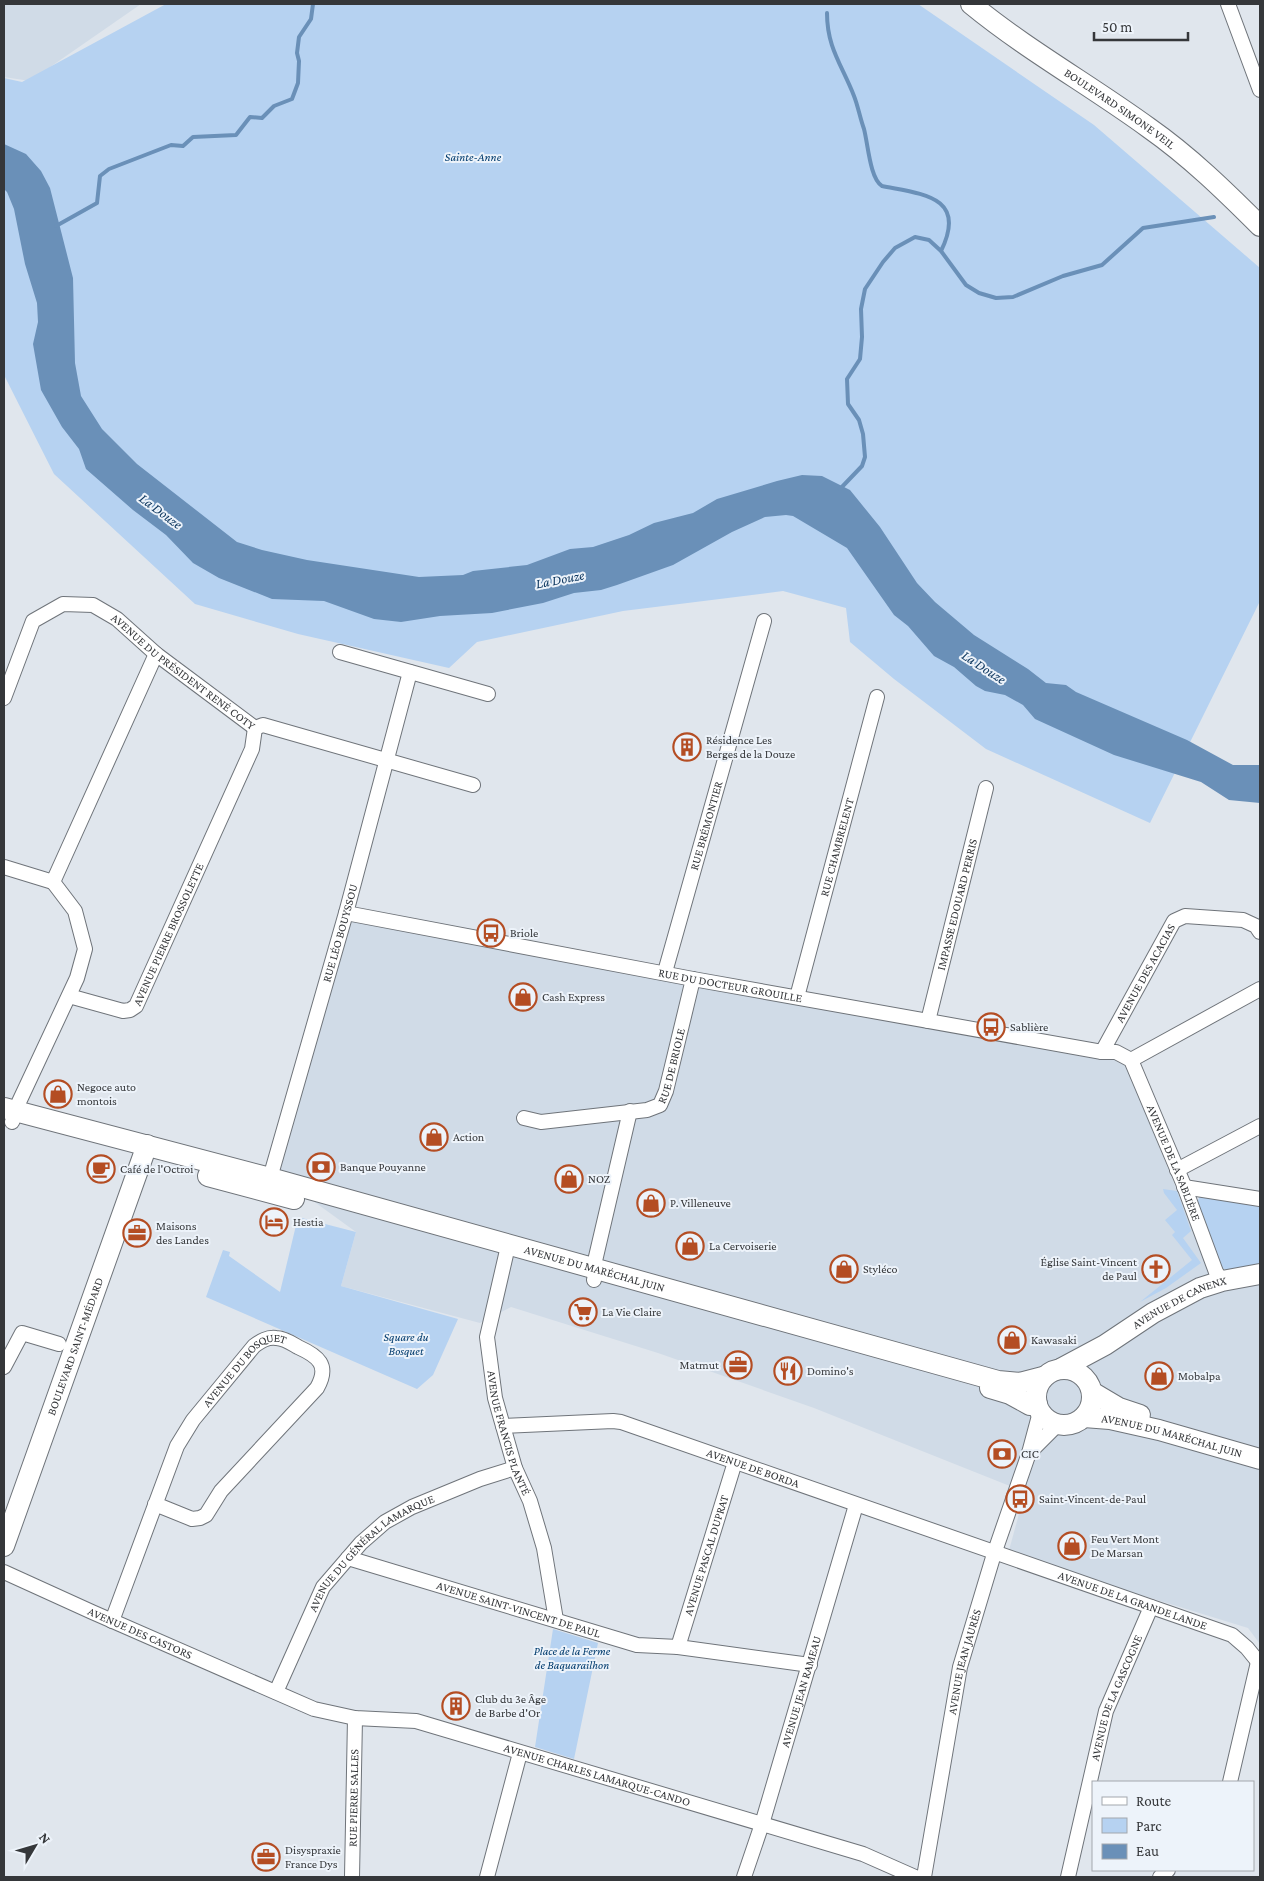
<svg xmlns="http://www.w3.org/2000/svg" width="1264" height="1881" font-family="'Crimson Pro',serif">
<style>
.built{fill:#d0dbe7}
.green{fill:#b6d2f1}
.water{fill:#6a90b8}
.lines{fill:none;stroke-linecap:round;stroke-linejoin:round}
.stream{stroke:#6a90b8;stroke-width:4}
.street-casing{stroke:#6f747a;stroke-width:16}
.secondary-casing{stroke:#6f747a;stroke-width:22}
.street{stroke:#fff;stroke-width:14}
.secondary{stroke:#fff;stroke-width:20}
.labels{text-anchor:middle;dominant-baseline:central;stroke-width:4;stroke-linejoin:round;paint-order:stroke}
.street-label{font-size:12px;fill:#35373a;stroke:#edf3fa}
.park-label{font-size:12px;font-style:italic;fill:#003b6d;stroke:#edf3fa}
.poi-label{font-size:12px;fill:#35373a;stroke:#edf3fa;text-anchor:start}
.water-label{font-size:14px;font-style:italic;fill:#0f3860;stroke:#edf3fa}
</style>
<rect width="100%" height="100%" fill="#e0e6ed"/>
<!-- built -->
<path class="built" d="M4,4H141L30,81L4,77Z
M343,913L1123,1058L1213,1279L1260,1266V1644L1248,1628L1008,1554L1025,1492L814,1408L658,1353L511,1307L480,1323L341,1286L356,1232L269,1169Z"/>
<!-- green -->
<path class="green" d="M166,4H918L1094,125L1260,268V601L1150,823L986,749L894,679L850,642L846,608L783,591L623,611L477,642L449,668L298,634L195,604L54,474L4,375V78L22,82Z
M1163,1189L1177,1191L1191,1231L1183,1238L1201,1263L1166,1288L1140,1302L1192,1260L1172,1235L1175,1232L1165,1220L1177,1210L1164,1193Z
M1200,1196L1260,1207V1263L1231,1272L1222,1268L1197,1202Z
M298,1217L356,1232L341,1286L458,1319L433,1375L417,1389L206,1297L223,1250L230,1252L229,1256L280,1292Z
M553,1629L598,1643L574,1759L535,1747Z"/>
<!-- water -->
<path class="water" d="M4,144L26,154L41,171L50,188L73,278L75,363L81,396L102,429L137,464L237,542L262,550L307,560L419,577L463,575L473,571L527,565L570,549L593,547L629,535L654,523L693,513L717,499L777,481L802,475L822,476L850,490L880,527L917,583L935,602L974,635L1028,669L1046,683L1066,685L1076,692L1187,740L1233,765H1260V803L1229,800L1201,782L1114,755L1035,719L1023,705L1005,695L985,691L976,686L954,667L934,656L908,626L894,615L847,548L793,516L786,515L765,517L732,532L673,565L617,585L601,590L574,593L543,603L492,613L440,616L401,622L374,619L324,601L272,599L219,578L193,563L166,535L133,510L86,469L79,449L62,427L41,390L33,344L38,322L37,303L25,264L14,209L7,192L4,189Z"/>
<g class="lines">
<!-- stream -->
<path class="stream" d="M827,13C827,48 842,65 854,96C858,106 860,118 864,129C868,144 870,179 882,186C922,194 968,196 941,251
M56,226L97,203L100,176L109,169L171,145L183,146L193,137L236,135L250,117L262,118L274,106L292,99L298,83L299,61L297,53L299,37L311,19L313,4
M840,489L862,466L865,457L863,434L859,420L848,404L847,379L860,359L862,337L861,309L865,289L883,262L895,248L915,237L929,240L941,251L966,285L979,293L996,298L1013,297L1063,276L1102,265L1143,228L1214,217"/>
<!-- street casing -->
<g class="street-casing">
<g id="street">
<path d="M1228,4L1260,90"/>
<path d="M340,652L488,694"/>
<path id="s1" d="M4,698L33,621L63,604L93,605L117,619L156,654L255,728L263,725L473,785"/>
<path d="M4,867L53,882"/>
<path d="M53,882L156,654"/>
<path id="s2" d="M346,913L693,979L1102,1052H1116L1131,1060L1183,1183L1216,1272L1222,1281"/>
<path id="s3" d="M665,972L764,621"/>
<path id="s4" d="M69,996L123,1011L130,1010L136,1006L252,749L255,728"/>
<path id="s5" d="M797,997L877,697"/>
<path id="s6" d="M928,1021L986,788"/>
<path id="s7" d="M1102,1052L1174,921L1185,916L1243,920L1256,926L1260,932"/>
<path d="M1131,1060L1260,989"/>
<path id="s8" d="M524,1118L541,1122L647,1110L660,1105L666,1091L693,979"/>
<path d="M12,1122L17,1111L19,1102L77,978L85,949L75,911L53,882"/>
<path d="M1177,1170L1260,1126"/>
<path id="s9" d="M268,1185L346,913L410,672"/>
<path d="M1184,1187L1260,1199"/>
<path id="s10" d="M508,1246L487,1337L495,1398L515,1468L530,1501L544,1548L556,1620"/>
<path d="M594,1280L596,1269L595,1261L630,1111"/>
<path d="M4,1367L22,1333L59,1344"/>
<path id="s11" d="M503,1426L613,1421L621,1422L1232,1635L1247,1648L1260,1664"/>
<path d="M1029,1453L1058,1424"/>
<path id="s12" d="M348,1558L637,1645L678,1647L810,1665"/>
<path id="s13" d="M4,1572L92,1612L314,1709L355,1718L416,1721L863,1854L915,1877"/>
<path id="s14" d="M112,1621L177,1446L193,1420L254,1346C261,1341 267,1337 276,1338C284,1338 291,1343 298,1347C318,1356 330,1365 317,1388L221,1491L206,1515L200,1518L192,1519L155,1504"/>
<path id="s15" d="M678,1647L735,1462"/>
<path id="s16" d="M276,1692L323,1587L361,1543L385,1522L412,1507L480,1479L515,1468"/>
<path d="M1230,1782L1258,1662"/>
<path id="s17" d="M352,1877L355,1718"/>
<path d="M487,1877L520,1753"/>
<path id="s18" d="M744,1877L762,1824L856,1505"/>
<path id="s19" d="M924,1877L960,1667L994,1554L1029,1453L1040,1412"/>
<path id="s20" d="M1068,1877L1106,1711L1151,1607"/>
<path d="M1160,1877L1168,1870"/>
</g>
</g>
<!-- secondary casing -->
<g class="secondary-casing">
<g id="secondary">
<path id="s21" d="M971,4C1027,50 1090,85 1149,128C1189,156 1225,191 1260,226"/>
<path id="s22" d="M4,1108L270,1178L998,1381L1020,1383L1043,1377"/>
<path d="M208,1176L294,1199"/>
<path id="s23" d="M1062,1368L1105,1345L1153,1313L1200,1288L1222,1281L1260,1274"/>
<circle cx="1064" cy="1397" r="28"/>
<path d="M990,1388L1010,1394L1030,1405L1037,1404"/>
<path d="M1092,1392L1119,1408L1140,1415"/>
<path id="s24" d="M1084,1417L1110,1419L1159,1430L1260,1459"/>
<path id="s25" d="M4,1546L147,1145"/>
</g>
</g>
<!-- street -->
<use href="#street" class="street"/>
<!-- secondary -->
<use href="#secondary" class="secondary"/>
</g>
<!-- icons -->
<defs>
<g id="building-ring" transform="scale(1.4375)"><circle r="9.5" fill="#edf3fa" stroke="#b44d23" stroke-width="1.5"/><path d="M-4-6H4V6H1V3H-1V6H-4ZM-2.5-4.3h1.7v1.8h-1.7ZM.8-4.3h1.7v1.8H.8ZM-2.5-1h1.7V.8h-1.7ZM.8-1h1.7V.8H.8Z" fill="#b44d23"/></g>
<g id="bus-ring" transform="scale(1.4375)"><circle r="9.5" fill="#edf3fa" stroke="#b44d23" stroke-width="1.5"/><path d="M-5-6H5V4H4V6H2V4H-2V6H-4V4H-5ZM-3.5-4V0h7V-4ZM-3.5 1.2v1.5H-2V1.2ZM2 1.2v1.5H3.5V1.2Z" fill="#b44d23"/></g>
<g id="shop-ring" transform="scale(1.4375)"><circle r="9.5" fill="#edf3fa" stroke="#b44d23" stroke-width="1.5"/><path d="M-5-2.5h2.3a2.7 3.5 0 0 1 5.4 0H5L5.5 6h-11ZM-1.5-2.5h3a1.5 2.3 0 0 0-3 0Z" fill="#b44d23"/></g>
<g id="bank-ring" transform="scale(1.4375)"><circle r="9.5" fill="#edf3fa" stroke="#b44d23" stroke-width="1.5"/><path d="M-6-4H6V4H-6ZM0-2.3a2.3 2.3 0 1 0 0 4.6a2.3 2.3 0 1 0 0-4.6Z" fill="#b44d23"/></g>
<g id="cafe-ring" transform="scale(1.4375)"><circle r="9.5" fill="#edf3fa" stroke="#b44d23" stroke-width="1.5"/><path d="M-5.5-4.5H6V0H3Q3 3.5 0 3.5H-2.5Q-5.5 3.5-5.5 0ZM3-3.2v2h1.7v-2ZM-6 4.5H4V6H-6Z" fill="#b44d23"/></g>
<g id="hotel-ring" transform="scale(1.4375)"><circle r="9.5" fill="#edf3fa" stroke="#b44d23" stroke-width="1.5"/><path d="M-6-4.5h1.5V1H6V5H4.5V3h-9V5H-6ZM-4 0a1.8 1.8 0 1 1 3.6 0ZM.5 0V-2.5h3Q6-2.5 6 0Z" fill="#b44d23"/></g>
<g id="office-ring" transform="scale(1.4375)"><circle r="9.5" fill="#edf3fa" stroke="#b44d23" stroke-width="1.5"/><path d="M-6-3h4V-5.5h4V-3h4V5H-6ZM-1-4.5V-3h2v-1.5ZM-6 0V1H6V0Z" fill="#b44d23"/></g>
<g id="church-ring" transform="scale(1.4375)"><circle r="9.5" fill="#edf3fa" stroke="#b44d23" stroke-width="1.5"/><path d="M-1.2-6h2.4v3.5h3.3v2.4h-3.3V6h-2.4V-.1h-3.3v-2.4h3.3Z" fill="#b44d23"/></g>
<g id="supermarket-ring" transform="scale(1.4375)"><circle r="9.5" fill="#edf3fa" stroke="#b44d23" stroke-width="1.5"/><path d="M-6-5.5h2.5l.6 2H6L4.5 2H-2.5L-4.4-4H-6ZM-1.5 3.2a1.3 1.3 0 1 0 .1 0ZM3 3.2a1.3 1.3 0 1 0 .1 0Z" fill="#b44d23"/></g>
<g id="restaurant-ring" transform="scale(1.4375)"><circle r="9.5" fill="#edf3fa" stroke="#b44d23" stroke-width="1.5"/><path d="M-5-6h1v4h1v-4h1v4h1v-4h1v5L-1.5 .5V6h-2V.5L-5-1ZM5-6V6H3V1.5H1.5Q1.5-4 5-6Z" fill="#b44d23"/></g>
</defs>
<g fill-rule="evenodd">
<use href="#building-ring" x="687" y="747"/>
<use href="#bus-ring" x="491" y="933"/>
<use href="#shop-ring" x="523" y="997"/>
<use href="#bus-ring" x="991" y="1027"/>
<use href="#shop-ring" x="58" y="1094"/>
<use href="#shop-ring" x="434" y="1137"/>
<use href="#bank-ring" x="321" y="1167"/>
<use href="#cafe-ring" x="101" y="1169"/>
<use href="#shop-ring" x="569" y="1179"/>
<use href="#shop-ring" x="651" y="1203"/>
<use href="#hotel-ring" x="274" y="1222"/>
<use href="#office-ring" x="137" y="1233"/>
<use href="#shop-ring" x="690" y="1246"/>
<use href="#shop-ring" x="844" y="1269"/>
<use href="#church-ring" x="1156" y="1269"/>
<use href="#supermarket-ring" x="583" y="1312"/>
<use href="#shop-ring" x="1012" y="1340"/>
<use href="#office-ring" x="738" y="1365"/>
<use href="#restaurant-ring" x="788" y="1371"/>
<use href="#shop-ring" x="1159" y="1376"/>
<use href="#bank-ring" x="1002" y="1454"/>
<use href="#bus-ring" x="1020" y="1499"/>
<use href="#shop-ring" x="1072" y="1546"/>
<use href="#building-ring" x="456" y="1706"/>
<use href="#office-ring" x="266" y="1857"/>
</g>
<g class="labels">
<!-- street labels -->
<g class="street-label">
<text stroke="none"><textPath href="#s21" startOffset="182">BOULEVARD SIMONE VEIL</textPath></text>
<text stroke="none"><textPath href="#s1" startOffset="259">AVENUE DU PRÉSIDENT RENÉ COTY</textPath></text>
<text stroke="none"><textPath href="#s3" startOffset="152">RUE BRÉMONTIER</textPath></text>
<text stroke="none"><textPath href="#s5" startOffset="155">RUE CHAMBRELENT</textPath></text>
<text stroke="none"><textPath href="#s6" startOffset="120">IMPASSE EDOUARD PERRIS</textPath></text>
<text stroke="none"><textPath href="#s9" startOffset="262">RUE LÉO BOUYSSOU</textPath></text>
<text stroke="none"><textPath href="#s4" startOffset="149">AVENUE PIERRE BROSSOLETTE</textPath></text>
<text stroke="none"><textPath href="#s7" startOffset="90">AVENUE DES ACACIAS</textPath></text>
<text stroke="none"><textPath href="#s2" startOffset="391">RUE DU DOCTEUR GROUILLE</textPath></text>
<text stroke="none"><textPath href="#s8" startOffset="179">RUE DE BRIOLE</textPath></text>
<text stroke="none"><textPath href="#s2" startOffset="911">AVENUE DE LA SABLIÈRE</textPath></text>
<text stroke="none"><textPath href="#s22" startOffset="612">AVENUE DU MARÉCHAL JUIN</textPath></text>
<text stroke="none"><textPath href="#s23" startOffset="135">AVENUE DE CANENX</textPath></text>
<text stroke="none"><textPath href="#s25" startOffset="212">BOULEVARD SAINT-MÉDARD</textPath></text>
<text stroke="none"><textPath href="#s14" startOffset="292">AVENUE DU BOSQUET</textPath></text>
<text stroke="none"><textPath href="#s10" startOffset="192">AVENUE FRANCIS PLANTÉ</textPath></text>
<text stroke="none"><textPath href="#s24" startOffset="90">AVENUE DU MARÉCHAL JUIN</textPath></text>
<text stroke="none"><textPath href="#s11" startOffset="258">AVENUE DE BORDA</textPath></text>
<text stroke="none"><textPath href="#s15" startOffset="96">AVENUE PASCAL DUPRAT</textPath></text>
<text stroke="none"><textPath href="#s16" startOffset="174">AVENUE DU GÉNÉRAL LAMARQUE</textPath></text>
<text stroke="none"><textPath href="#s11" startOffset="660">AVENUE DE LA GRANDE LANDE</textPath></text>
<text stroke="none"><textPath href="#s12" startOffset="178">AVENUE SAINT-VINCENT DE PAUL</textPath></text>
<text stroke="none"><textPath href="#s13" startOffset="149">AVENUE DES CASTORS</textPath></text>
<text stroke="none"><textPath href="#s19" startOffset="219">AVENUE JEAN JAURÈS</textPath></text>
<text stroke="none"><textPath href="#s18" startOffset="194">AVENUE JEAN RAMEAU</textPath></text>
<text stroke="none"><textPath href="#s20" startOffset="186">AVENUE DE LA GASCOGNE</textPath></text>
<text stroke="none"><textPath href="#s13" startOffset="631">AVENUE CHARLES LAMARQUE-CANDO</textPath></text>
<text stroke="none"><textPath href="#s17" startOffset="79">RUE PIERRE SALLES</textPath></text>
</g>
<!-- park labels -->
<g class="park-label">
<text x="473" y="157">Sainte-Anne</text>
<text x="406" y="1337">Square du<tspan x="406" dy="14">Bosquet</tspan></text>
<text x="572" y="1651">Place de la Ferme<tspan x="572" dy="14">de Baquarailhon</tspan></text>
</g>
<!-- poi labels -->
<g class="poi-label">
<text x="706" y="740">Résidence Les<tspan x="706" dy="14">Berges de la Douze</tspan></text>
<text x="510" y="933">Briole</text>
<text x="542" y="997">Cash Express</text>
<text x="1010" y="1027">Sablière</text>
<text x="77" y="1087">Negoce auto<tspan x="77" dy="14">montois</tspan></text>
<text x="453" y="1137">Action</text>
<text x="340" y="1167">Banque Pouyanne</text>
<text x="120" y="1169">Café de l'Octroi</text>
<text x="588" y="1179">NOZ</text>
<text x="670" y="1203">P. Villeneuve</text>
<text x="293" y="1222">Hestia</text>
<text x="156" y="1226">Maisons<tspan x="156" dy="14">des Landes</tspan></text>
<text x="709" y="1246">La Cervoiserie</text>
<text x="1137" y="1262" text-anchor="end">Église Saint-Vincent<tspan x="1137" dy="14">de Paul</tspan></text>
<text x="863" y="1269">Styléco</text>
<text x="602" y="1312">La Vie Claire</text>
<text x="1031" y="1340">Kawasaki</text>
<text x="719" y="1365" text-anchor="end">Matmut</text>
<text x="807" y="1371">Domino's</text>
<text x="1178" y="1376">Mobalpa</text>
<text x="1021" y="1454">CIC</text>
<text x="1039" y="1499">Saint-Vincent-de-Paul</text>
<text x="1091" y="1539">Feu Vert Mont<tspan x="1091" dy="14">De Marsan</tspan></text>
<text x="475" y="1699">Club du 3e Âge<tspan x="475" dy="14">de Barbe d'Or</tspan></text>
<text x="285" y="1850">Disyspraxie<tspan x="285" dy="14">France Dys</tspan></text>
</g>
<!-- water labels -->
<g class="water-label">
<text transform="translate(161 511) rotate(37)">La Douze</text>
<text transform="translate(560 579) rotate(-11)">La Douze</text>
<text transform="translate(984 667) rotate(33)">La Douze</text>
</g>
</g>
<!-- border -->
<rect width="1264" height="1881" fill="none" stroke="#35373a" stroke-width="10"/>
<!-- legend -->
<rect x="1092" y="1781" width="162" height="90" fill="#edf3fa" stroke="#a3a8ad"/>
<rect x="1102" y="1797" width="25" height="8" fill="#ffffff" stroke="#a3a8ad"/>
<text x="1136" y="1806" font-size="15" fill="#35373a">Route</text>
<rect x="1102" y="1818" width="25" height="15" fill="#b6d2f1" stroke="#a3a8ad"/>
<text x="1136" y="1831" font-size="15" fill="#35373a">Parc</text>
<rect x="1102" y="1844" width="25" height="15" fill="#6a90b8" stroke="#a3a8ad"/>
<text x="1136" y="1856" font-size="15" fill="#35373a">Eau</text>
<!-- north arrow -->
<g transform="translate(35 1846) rotate(52)" stroke="#edf3fa" stroke-width="4" paint-order="stroke">
<path d="M0-4L9 19L0 12L-9 19Z" fill="#35373a"/>
<text y="-8" font-size="14" font-weight="bold" text-anchor="middle" fill="#35373a">N</text>
</g>
<!-- scale -->
<path d="M1094 32v8h94v-8" fill="none" stroke="#35373a" stroke-width="2.5"/>
<text x="1102" y="32" font-size="15" fill="#35373a" stroke="#edf3fa" stroke-width="4" paint-order="stroke">50 m</text>
</svg>
